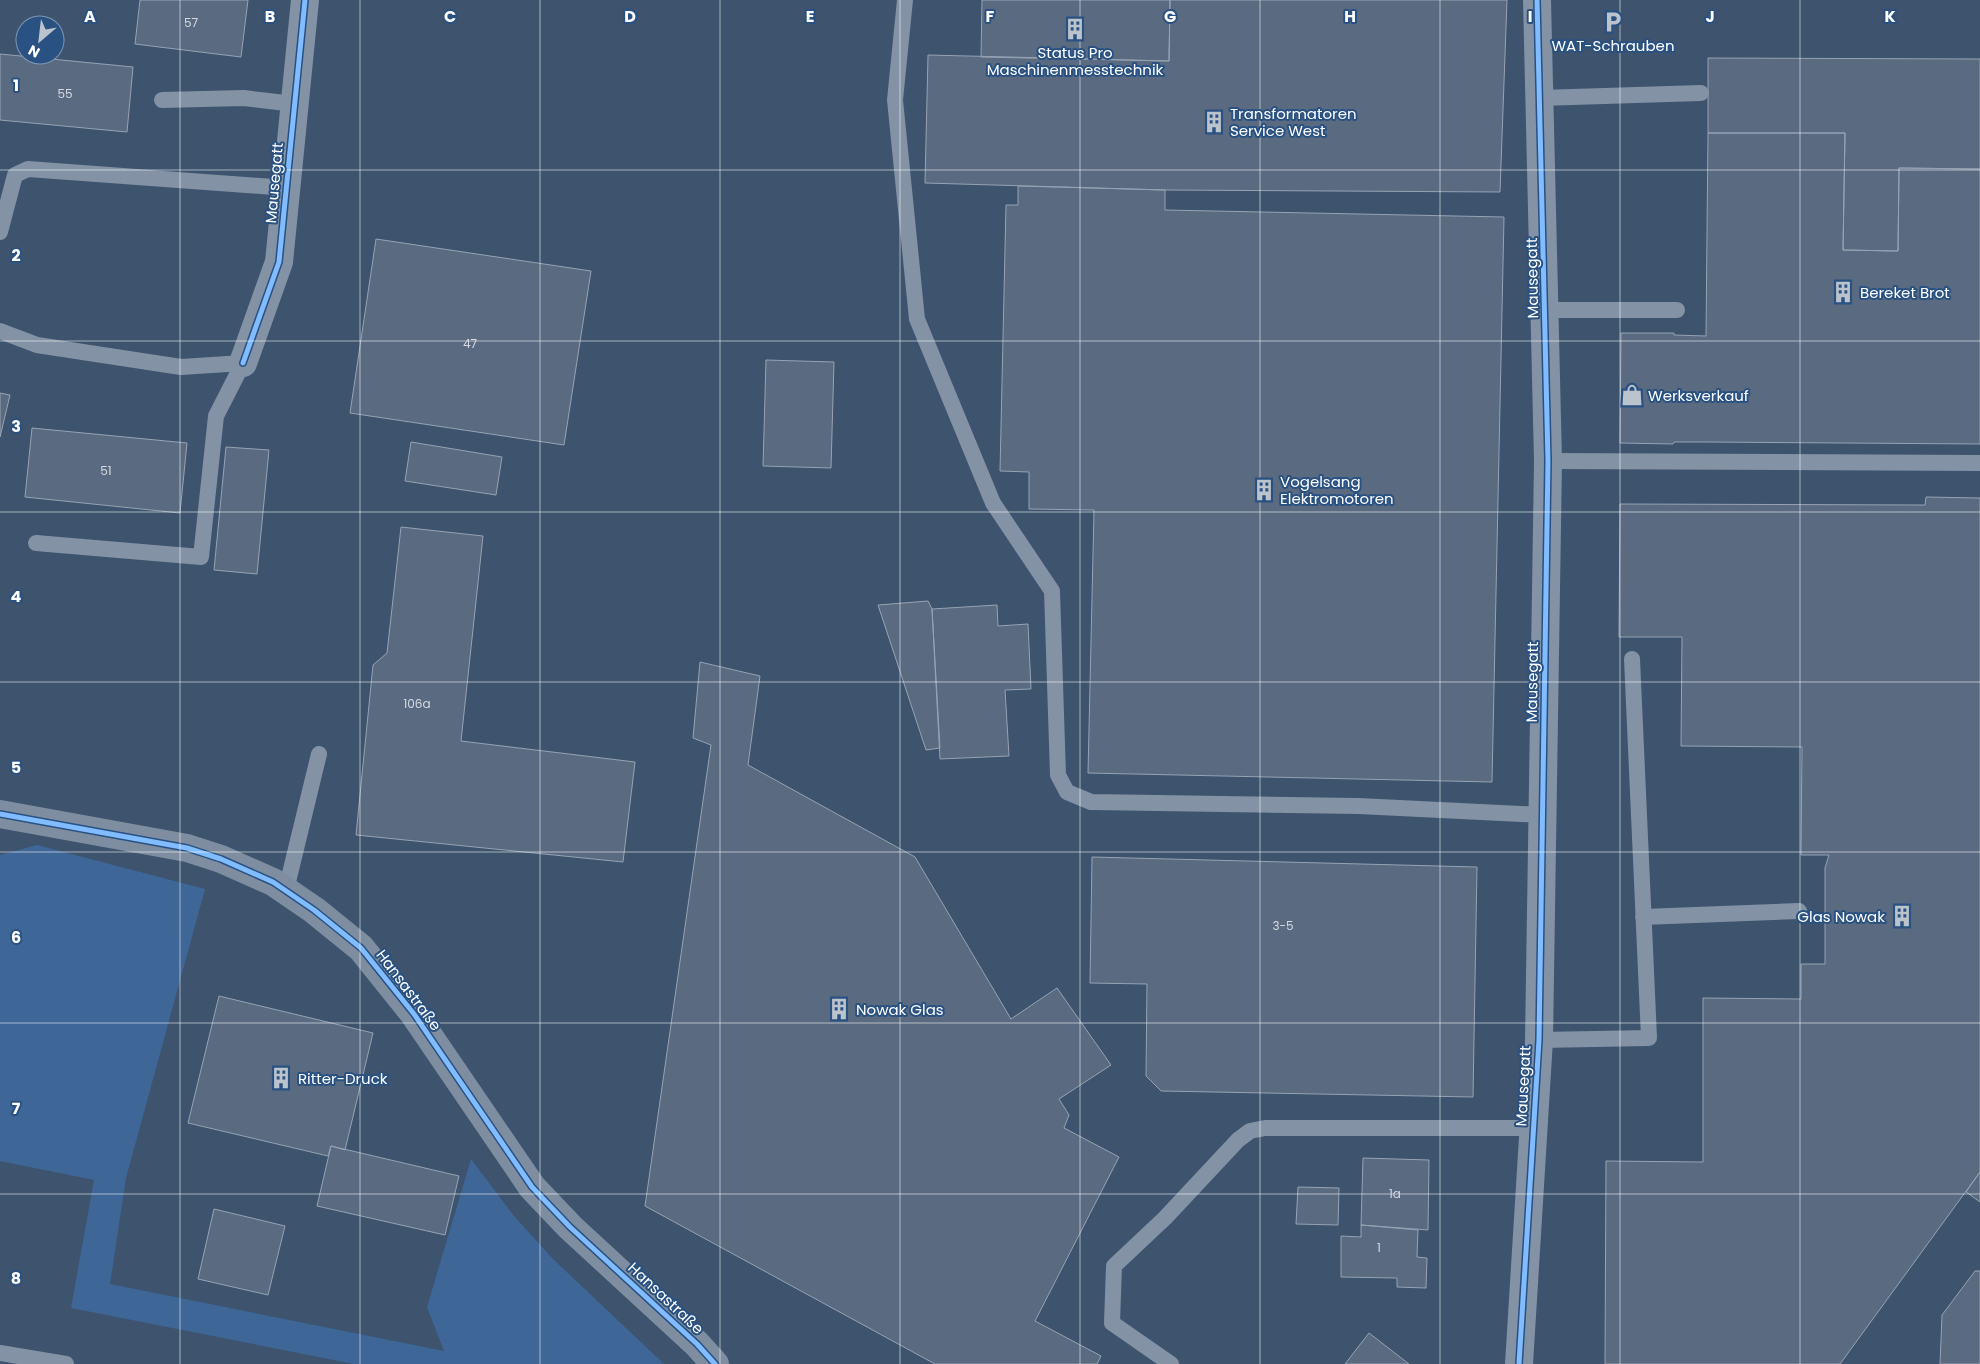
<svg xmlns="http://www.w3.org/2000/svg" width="1980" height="1364" font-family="Poppins,sans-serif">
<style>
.green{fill:#3e6798}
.building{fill:#5a6b81;stroke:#96a3b3}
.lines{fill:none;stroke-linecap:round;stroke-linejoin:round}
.lane{stroke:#8392a4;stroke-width:16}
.street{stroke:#8392a4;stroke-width:28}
.secondary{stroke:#7e8ea0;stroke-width:28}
.cycleway-casing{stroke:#295182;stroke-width:8}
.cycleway{stroke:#80bcff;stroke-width:5}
.grid{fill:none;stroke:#fff;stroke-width:1;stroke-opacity:0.55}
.labels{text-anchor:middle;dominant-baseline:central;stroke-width:4;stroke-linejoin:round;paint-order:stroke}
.number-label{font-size:12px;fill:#d6dae0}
.poi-label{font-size:15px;fill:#fff;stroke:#295182;text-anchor:start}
.street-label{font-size:15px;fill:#fff;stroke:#295182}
.grid-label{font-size:16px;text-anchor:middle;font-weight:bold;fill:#fff;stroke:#295182;stroke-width:4;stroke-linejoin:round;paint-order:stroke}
</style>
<rect width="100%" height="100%" fill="#3d536e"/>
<!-- green -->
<path class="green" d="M37,845L205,889L126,1178L110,1284L444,1351L427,1307L471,1159L514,1216L553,1259L664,1364H354L71,1308L94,1180L0,1161V855Z"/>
<!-- building -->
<path class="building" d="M140,0H248L241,57L135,44Z
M982,0H1170L1169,61L981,57Z
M1170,0H1507L1500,192L1165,190L925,183L928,55L1169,61Z
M0,54L133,67L127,132L0,120Z
M1708,58L1980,59V169L1899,168L1898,251L1843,250L1845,133H1708Z
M1708,133H1845L1843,250L1898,251L1899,168L1980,169V444L1705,442H1674L1673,444L1620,443L1621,333H1674V335L1706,336Z
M1018,186L1165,190V210L1504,217L1492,782L1088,773L1094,510L1029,509V472L1000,471L1006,205H1018Z
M376,239L591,271L564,445L350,413Z
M766,360L834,362L831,468L763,466Z
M0,393L10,395L0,437Z
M32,428L187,443L180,513L25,497Z
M411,442L502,457L496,495L405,481Z
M226,447L269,450L257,574L214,570Z
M1926,497L1980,498V1172L1840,1364H1605L1606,1161L1703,1162V998L1801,999V964H1825V868L1829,855H1801L1802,747L1681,746L1682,637H1619L1620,504L1925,505Z
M401,527L483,536L461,741L635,762L623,862L356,835L373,665L387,653Z
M928,601L932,609L940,748L926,750L878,605Z
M997,605L998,626L1028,624L1031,689L1005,690L1009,756L940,759L932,609Z
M700,662L760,676L748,765L915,857L1011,1019L1057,988L1111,1065L1059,1099L1069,1115L1064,1128L1119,1157L1035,1321L1101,1356L1097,1364H935L645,1206L711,745L693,738Z
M1092,857L1477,867L1473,1097L1161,1091L1146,1076L1147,984L1090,983Z
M219,996L373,1033L345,1150L331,1146L328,1156L188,1123Z
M331,1146L459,1176L445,1235L317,1206Z
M1363,1158L1429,1160L1428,1230L1361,1225Z
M1980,1172V1202L1966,1192Z
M1298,1187L1339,1188L1338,1225L1296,1224Z
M214,1209L285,1226L268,1295L198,1279Z
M1361,1225L1418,1230L1417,1257L1427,1258L1426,1288L1397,1287V1278L1341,1277V1236L1361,1237Z
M1975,1271H1980V1364H1940L1942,1315Z
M1369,1333L1409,1364H1345Z"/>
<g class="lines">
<!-- lane -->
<path class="lane" d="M905,0L895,100L917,319L993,503L1052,591L1058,775L1067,792L1091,802L1359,806L1543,815
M1540,98L1701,93
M162,100L244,98L294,104
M0,232L15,175L28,169L287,188
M1546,310H1677
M0,331L37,345L181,367L243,363
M1548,461L1980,463
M36,543L201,557L216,416L243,363
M286,890L319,754
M1643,917L1799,911
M1539,1040L1649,1038L1632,659
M0,1353L66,1364
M1171,1364L1112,1323L1114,1266L1165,1218L1238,1140L1250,1131L1265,1128H1533"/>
<!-- street -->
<path class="street" d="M243,363L279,262L305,0
M1519,1364L1539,1040L1548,461L1537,0"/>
<!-- secondary -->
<path class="secondary" d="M0,814L187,848L221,859L273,882L314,910L361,948L414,1014L532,1187L570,1227L697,1344L715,1364"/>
<!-- cycleway casing -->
<g class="cycleway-casing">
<path id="cycleway" d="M243,363L279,262L305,0
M0,814L187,848L221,859L273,882L314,910L361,948L414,1014L532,1187L570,1227L697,1344L715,1364
M1519,1364L1539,1040L1548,461L1537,0"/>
</g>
<!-- cycleway -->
<use href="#cycleway" class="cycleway"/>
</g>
<!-- grid -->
<path class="grid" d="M180,0V1364M360,0V1364M540,0V1364M720,0V1364M900,0V1364M1080,0V1364M1260,0V1364M1440,0V1364M1620,0V1364M1800,0V1364M0,170H1980M0,341H1980M0,512H1980M0,682H1980M0,852H1980M0,1023H1980M0,1194H1980"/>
<!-- icons -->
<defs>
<g id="parking-bare" transform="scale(1.725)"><path d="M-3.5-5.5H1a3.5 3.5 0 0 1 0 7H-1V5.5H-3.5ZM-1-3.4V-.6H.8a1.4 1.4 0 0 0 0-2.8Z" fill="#bbc3cc" stroke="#295182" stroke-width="2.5" paint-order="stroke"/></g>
<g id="building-bare" transform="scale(1.725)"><path d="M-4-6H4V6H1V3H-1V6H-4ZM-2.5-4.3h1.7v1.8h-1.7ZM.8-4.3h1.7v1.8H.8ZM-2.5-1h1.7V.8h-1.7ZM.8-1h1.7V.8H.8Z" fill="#bbc3cc" stroke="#295182" stroke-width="2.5" paint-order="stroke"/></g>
<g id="shop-bare" transform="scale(1.725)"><path d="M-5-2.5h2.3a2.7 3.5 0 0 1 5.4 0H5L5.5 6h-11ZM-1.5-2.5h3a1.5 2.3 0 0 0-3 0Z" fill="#bbc3cc" stroke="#295182" stroke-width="2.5" paint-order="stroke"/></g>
</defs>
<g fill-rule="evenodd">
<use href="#parking-bare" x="1613" y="22"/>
<use href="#building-bare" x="1075" y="29"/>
<use href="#building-bare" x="1214" y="122"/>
<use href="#building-bare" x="1843" y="292"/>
<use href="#shop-bare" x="1632" y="395"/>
<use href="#building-bare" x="1264" y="490"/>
<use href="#building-bare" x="1902" y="916"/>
<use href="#building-bare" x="839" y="1009"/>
<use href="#building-bare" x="281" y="1078"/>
</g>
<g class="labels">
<!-- number labels -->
<g class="number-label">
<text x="191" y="22">57</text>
<text x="65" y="93">55</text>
<text x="470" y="343">47</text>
<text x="106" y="470">51</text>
<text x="417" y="703">106a</text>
<text x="1283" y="925">3-5</text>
<text x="1395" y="1193">1a</text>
<text x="1379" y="1247">1</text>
</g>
<!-- poi labels -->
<g class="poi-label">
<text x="1613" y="45" text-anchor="middle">WAT-Schrauben</text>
<text x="1075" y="52" text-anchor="middle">Status Pro<tspan x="1075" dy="17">Maschinenmesstechnik</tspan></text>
<text x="1230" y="113">Transformatoren<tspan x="1230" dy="17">Service West</tspan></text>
<text x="1860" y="292">Bereket Brot</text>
<text x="1648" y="395">Werksverkauf</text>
<text x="1280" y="481">Vogelsang<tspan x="1280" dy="17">Elektromotoren</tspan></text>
<text x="1885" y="916" text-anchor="end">Glas Nowak</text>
<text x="856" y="1009">Nowak Glas</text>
<text x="298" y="1078">Ritter-Druck</text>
</g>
<!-- street labels -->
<g class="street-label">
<text transform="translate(274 183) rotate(-85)">Mausegatt</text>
<text transform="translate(1532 278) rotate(-91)">Mausegatt</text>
<text transform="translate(1532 682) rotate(-89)">Mausegatt</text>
<text transform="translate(409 990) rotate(53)">Hansastraße</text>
<text transform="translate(1523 1086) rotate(-87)">Mausegatt</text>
<text transform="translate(666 1298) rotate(43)">Hansastraße</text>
</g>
</g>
<g class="grid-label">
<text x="90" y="22">A</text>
<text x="270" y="22">B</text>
<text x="450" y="22">C</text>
<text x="630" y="22">D</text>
<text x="810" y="22">E</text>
<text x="990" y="22">F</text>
<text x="1170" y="22">G</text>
<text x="1350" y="22">H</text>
<text x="1530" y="22">I</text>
<text x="1710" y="22">J</text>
<text x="1890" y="22">K</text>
<text x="16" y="91">1</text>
<text x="16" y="261">2</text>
<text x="16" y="432">3</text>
<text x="16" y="602">4</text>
<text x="16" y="773">5</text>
<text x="16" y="943">6</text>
<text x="16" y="1114">7</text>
<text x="16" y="1284">8</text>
</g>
<!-- north arrow -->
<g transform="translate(40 40) rotate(208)"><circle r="24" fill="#295182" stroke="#7f97b4"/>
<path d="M0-4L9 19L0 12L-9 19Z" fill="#bbc3cc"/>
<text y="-8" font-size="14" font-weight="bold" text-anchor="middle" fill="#ffffff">N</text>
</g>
</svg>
